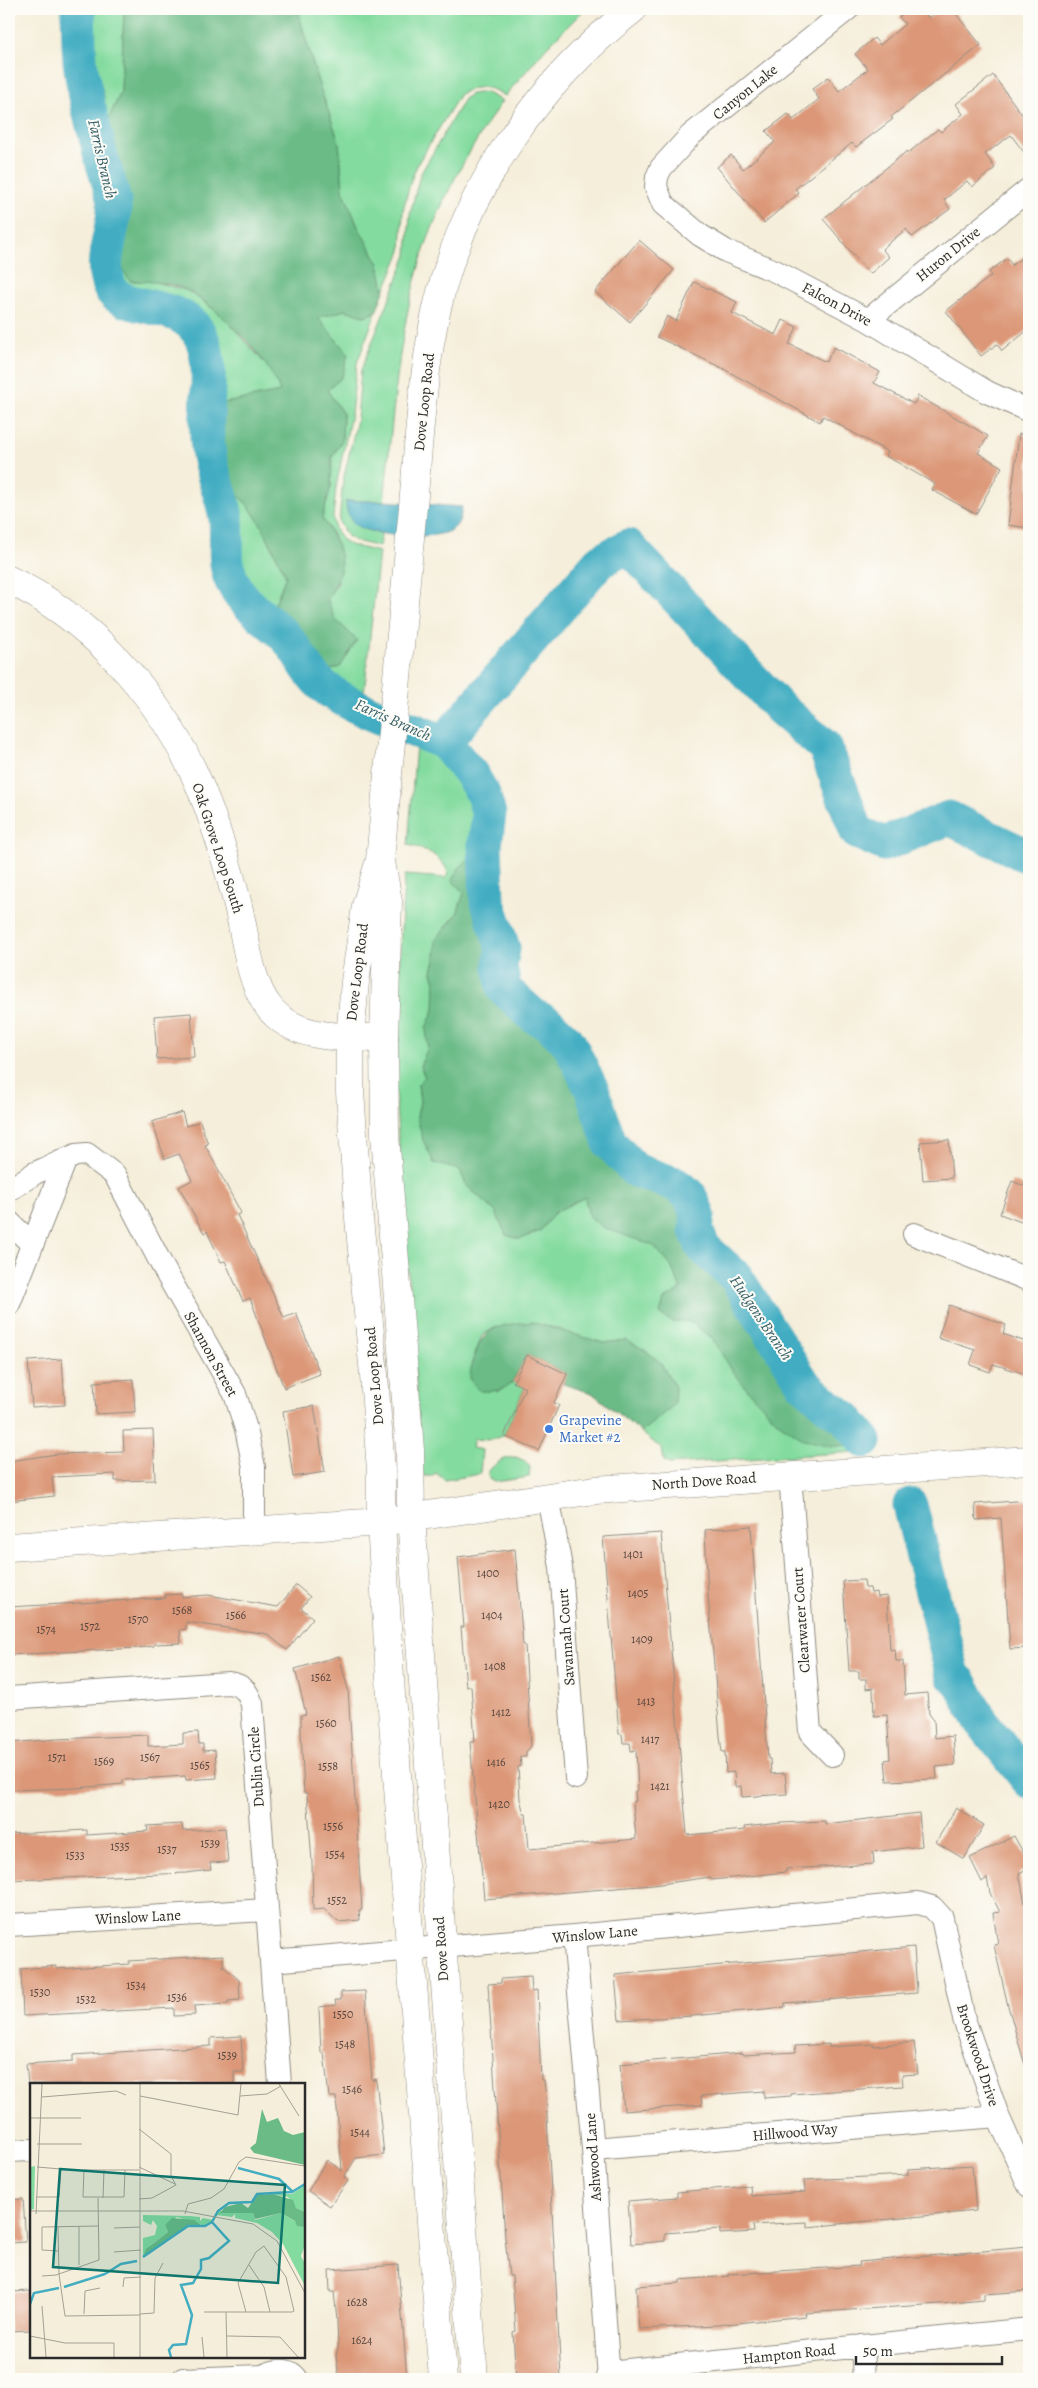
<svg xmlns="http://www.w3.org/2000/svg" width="1038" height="2388" font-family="Alegreya,serif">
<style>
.green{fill:#83db9f;stroke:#578365}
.forest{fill:#6abb86;stroke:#4a7358}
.water{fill:#43adc2;stroke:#376c76}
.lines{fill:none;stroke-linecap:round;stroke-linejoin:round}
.river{stroke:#43adc2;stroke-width:35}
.building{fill:#db9777}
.minor-casing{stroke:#908c82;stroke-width:24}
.tertiary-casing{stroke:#908c82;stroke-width:29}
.secondary-casing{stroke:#908c82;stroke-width:29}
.minor{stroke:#fff;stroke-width:22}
.tertiary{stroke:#fff;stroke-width:28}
.secondary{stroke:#fff;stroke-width:28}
.shop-dot{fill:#3f7fe0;stroke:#fdfcf7;stroke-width:2}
.labels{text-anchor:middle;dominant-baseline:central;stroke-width:4;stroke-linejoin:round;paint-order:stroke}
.number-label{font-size:12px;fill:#57463e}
.street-label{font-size:15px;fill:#2b2b2b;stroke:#fdfcf7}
.shop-label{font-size:15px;fill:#366cbe;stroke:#fdfcf7;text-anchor:start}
.water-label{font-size:16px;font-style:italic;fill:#355f67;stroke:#fdfcf7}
.inset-river{fill:none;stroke:#43adc2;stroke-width:2.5}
.inset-road{fill:none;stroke:#a4a094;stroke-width:1}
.view{fill:#0f766e;fill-opacity:0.15;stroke:#0f766e;stroke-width:2.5}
.inset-edge{fill:none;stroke:#2b2b2b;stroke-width:2.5}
</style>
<rect width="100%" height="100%" fill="#fdfcf7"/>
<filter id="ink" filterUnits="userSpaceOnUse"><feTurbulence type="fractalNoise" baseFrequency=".02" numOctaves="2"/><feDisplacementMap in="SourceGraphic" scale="10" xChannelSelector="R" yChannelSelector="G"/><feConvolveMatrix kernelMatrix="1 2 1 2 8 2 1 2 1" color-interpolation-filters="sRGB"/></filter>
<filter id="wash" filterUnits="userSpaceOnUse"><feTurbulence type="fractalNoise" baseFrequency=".0096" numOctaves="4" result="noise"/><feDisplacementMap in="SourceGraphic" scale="20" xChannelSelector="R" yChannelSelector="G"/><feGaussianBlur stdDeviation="1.12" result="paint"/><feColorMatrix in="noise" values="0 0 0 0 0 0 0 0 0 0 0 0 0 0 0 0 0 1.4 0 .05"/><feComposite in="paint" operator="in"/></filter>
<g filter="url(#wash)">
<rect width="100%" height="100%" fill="#f5eeda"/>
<!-- green -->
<path class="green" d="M94,9H124L121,92L107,122L104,113V96L95,61Z
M303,9H585L545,49L505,96C489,85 477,85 460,94L418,163L411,180L403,210L401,251L384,291L379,264L358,227L343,190L339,142L317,79L299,15Z
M485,92L502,101C478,137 455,174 438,214C398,304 395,404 384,501H346C347,520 363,531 381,533L379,547L356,541L347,536L339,522L343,481L357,420L361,370L407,255L410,214L420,175L464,99L471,94Z
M116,259L130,281H152L188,291L223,316L274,374L280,392L220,404C221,378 222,341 205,318C187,296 134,297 121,281C116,275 116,267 116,259Z
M345,310L364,316L376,312L357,363L351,414L336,487L333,517L335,529L341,539L350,545L379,552L363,703L353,693L320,673L340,667L357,640L334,619L327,598L338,583L334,536L322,518L331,486L332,457L342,440L343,414L327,390L342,377L318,318Z
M221,464L231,489L247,504L262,526L286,576L271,614C251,600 235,577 236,552C236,542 237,531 236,521C233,502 226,483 221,464Z
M417,731C425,735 435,737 443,742C460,753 486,793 489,813C491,827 485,842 485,856H472L452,880L464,893L457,914L436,939L435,960L432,972L435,982L434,1011L426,1028L428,1048L420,1066L425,1077L418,1084L420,1102L417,1117L434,1163L461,1170L466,1185L496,1212L506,1235L520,1239L540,1231L555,1212L585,1197L589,1216L654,1245L671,1266L681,1289L664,1300L672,1322L689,1321L711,1337L732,1370L778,1422L833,1446L867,1444L872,1451L669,1464L664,1461L662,1449L641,1432L674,1404L626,1340L604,1343L583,1338L552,1327L513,1324L494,1328L482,1336L471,1365L497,1392L513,1382L525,1387L504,1435L491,1440L474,1439L472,1448L482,1450L480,1474L445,1480L436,1473L431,1476H424L422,1472L395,1091C399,1018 398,946 405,875L446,878L448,872C441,856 425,848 408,845Z
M516,1457L525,1461L530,1467L529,1477L494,1482L489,1479L488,1472C495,1463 505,1457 516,1457Z"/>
<!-- forest -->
<path class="forest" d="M124,9H303L299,15L317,79L339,142L343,190L358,227L379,264L384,291L376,312L364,316L345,310L318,318L348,354L342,377L327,390L343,414L342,440L332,457L331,486L322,518C343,550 349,566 327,599L335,619L357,640L340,667L320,673L311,665L292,631L271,614L286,576L262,526L247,504L231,489L221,464L216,446L220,404L280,392C271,360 219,309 190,292C173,282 149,281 130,281L116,259L123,245L127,223L125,185L110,152L107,122L121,92Z
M472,856H485L487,900L503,948L500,966L504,990L534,1016L548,1023L569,1043L592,1090L610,1143L635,1170L675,1184L689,1194L698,1215L696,1231L703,1247L736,1277L804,1384L830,1407L846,1418L867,1444L833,1446L804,1440L778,1422L752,1395L732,1370L711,1337L689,1321L672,1322L660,1314L664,1300L681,1289L671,1266L654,1246L602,1227L589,1216L585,1197L555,1212L540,1231L520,1239L506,1235L496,1212L466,1185L460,1170L434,1163L423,1140L417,1117L420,1102L418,1084L425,1077L420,1066L428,1048L426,1028L434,1010L435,982L432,972L435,960L436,939L457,914L464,893L452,880L459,868Z
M532,1322L604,1343L626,1340L643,1349L660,1362L675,1387L674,1405L641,1432L592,1393L563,1384L567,1374L527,1355C512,1380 514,1393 480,1391L470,1380C470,1368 473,1361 477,1350C487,1323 507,1325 532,1322Z"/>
<!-- water -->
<path class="water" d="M346,501H384L462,507C461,515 460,523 454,528C440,542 367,537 353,523C348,517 346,509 346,501Z"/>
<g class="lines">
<!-- river -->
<path class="river" d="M78,9C79,28 78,49 81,68C84,95 93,123 99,149C102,164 112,189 114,202C116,231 97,260 110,288C123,314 183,297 202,339C215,370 203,414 208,448C210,472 223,495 226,519C228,539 223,560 231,579C241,603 266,618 284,635C299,650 306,672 323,686C353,710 407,727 444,742L599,562L628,546L781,709L825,747L857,832L884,844L949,818L1029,857
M444,742L471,774L483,794L489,814L485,845L487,900L503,948L500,966L504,989L534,1016L548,1023L569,1043L592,1090L610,1143L635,1170L675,1184L689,1194L698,1215L696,1230L703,1247L736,1277L804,1384L830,1407L846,1418L865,1441
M910,1505L953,1676L960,1682L981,1721L1029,1781"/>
</g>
<g id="blocks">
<!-- building -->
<path class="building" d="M909,9H921L929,18L940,9H952L981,45L891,117L893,119L856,147L852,143L795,189L799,193L764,223L717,167L731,155L743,169L775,142L766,131L788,114L793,120L819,99L812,89L828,77L839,91L868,69L855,54L874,38L880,45L905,24L899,17Z
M993,75L1029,124V159L1011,135L985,154L995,168L972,187L967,181L944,200L950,209L912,237L906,229L882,249L889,257L870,274L823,219L907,151L908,153L938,129L941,132L963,114L956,104Z
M639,240L674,270L630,322L595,292Z
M1029,252V329L1002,351L997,344L981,356L946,311L991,276L989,272L1007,258L1012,265Z
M694,282L737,302L732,313L776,335L783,320L797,327L789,344L826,362L834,347L880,372L874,383L914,404L918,396L988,436L978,453L1002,467L976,514L932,490L935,484L886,456L888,452L823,416L820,422L722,368L657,337L667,316L676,321Z
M1019,434L1029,435V528L1008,525Z
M191,1013L194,1057L157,1059L154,1016Z
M182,1112L186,1126L200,1121L208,1144L205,1145L241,1213L237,1215L284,1318L296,1313L320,1374L284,1388L250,1298L243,1301L225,1261L221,1262L207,1231L204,1233L179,1187L192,1180L179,1154L165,1159L152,1122Z
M949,1140L952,1178L923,1180L920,1142Z
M1012,1181L1029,1188V1225L1000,1214Z
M949,1305L1006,1325L1003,1334L1029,1343V1375L993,1364L990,1372L970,1365L975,1350L938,1338Z
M527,1355L567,1374L554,1403L559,1405L539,1451L504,1436L525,1388L513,1382Z
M62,1359L65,1405L32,1407L28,1361Z
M133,1379L135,1412L96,1414L94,1382Z
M314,1406L325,1472L293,1477L283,1411Z
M153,1430L155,1480L115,1481V1474L52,1477L54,1496L9,1501V1461L57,1454L124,1452L123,1431Z
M1029,1500V1648L1010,1649L1001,1518L976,1520L975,1504Z
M751,1526L768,1759H770L771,1774L785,1773L787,1794L742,1797L741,1786L735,1787L734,1772L726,1773L725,1752H722L720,1736L708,1595L705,1530Z
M661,1533L687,1835L745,1830L744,1827L781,1823L825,1821V1824L919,1813L922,1846L873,1852L874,1864L786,1869V1872L732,1878L711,1880V1877L653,1885L484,1899L470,1742H475L471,1686L466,1687L461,1627H464L458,1557L515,1549L523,1645H525L531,1746L526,1752V1757H520L521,1766L518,1767L520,1799L524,1814H526L529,1849L636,1839L633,1801H636L635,1791L638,1790L636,1750L631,1751L630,1743H623L622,1734H619L603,1537Z
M864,1580L865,1588H870L871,1593L876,1592L877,1597L887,1596L890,1650L895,1649L896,1661H903L905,1695L927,1693L929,1714L934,1720L935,1738L953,1736L955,1765L936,1767L937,1779L887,1781L885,1760L890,1759L887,1715L874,1716L873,1688L866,1689V1679H859V1671H849L843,1581Z
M296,1585L310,1597L301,1608L313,1618L287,1650L267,1634L186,1622V1629L180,1630L181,1643L154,1644V1646L137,1648L9,1655V1607L166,1598L165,1595L182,1594V1597L208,1595L278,1607Z
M339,1656L348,1689L362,1910H359L360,1920L338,1922L324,1909L313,1910L312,1863L307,1793H304L301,1731V1715L306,1714L295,1669Z
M198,1732L199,1744H203V1751L215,1750L217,1778L186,1780L185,1776L123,1780V1784L77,1788L9,1790L10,1743L57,1739L148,1735V1746L183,1744V1733Z
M956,1808L984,1825L964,1859L936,1842Z
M182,1824L183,1831L225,1828L228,1862L210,1863L211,1870L186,1873L13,1880L9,1834L87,1830V1835L148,1831L147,1826Z
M1014,1836L1029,1863V1868L1019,1873L1025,1904L1029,1903V2065H1025L1008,2006L994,1945L998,1944L993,1913L1000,1912L990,1893L987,1878L982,1882L970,1858Z
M914,1947L917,1993L785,2003V2007L693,2016L619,2020L615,1975Z
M223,1955V1966L239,1980L240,2000L228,2001V2004L194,2006L195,2015L174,2016V2008L23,2016L21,1969L56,1966V1969L129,1964V1961Z
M531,1977L532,1991L537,1990L541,2080H544L546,2098L561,2379H516L513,2332L516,2331L512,2276H509L505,2237L488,1984L501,1983V1979Z
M365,1991L372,2080L376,2079L384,2155L356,2158L344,2177L348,2181L330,2206L308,2191L327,2160L342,2171L336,2097H329L324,2053H321L319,2007L336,2005L335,2000H341V1992Z
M241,2036L243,2072H234V2084H28L26,2064L73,2061V2055L211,2046V2038Z
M914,2042L918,2074L902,2075L903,2086L791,2094V2096L764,2098V2091L701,2096L702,2105L624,2111L620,2064L742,2053L743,2055L796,2052L795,2046L829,2044V2047L874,2044V2046Z
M972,2165L976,2211L807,2227V2222L753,2225L754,2232L720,2234V2229L665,2233V2241L631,2244L628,2201L677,2197V2192L750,2186L751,2196L805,2192L804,2180L908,2175V2169Z
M23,2199L26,2242L9,2243V2200Z
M1028,2247L1029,2291L984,2294V2300L940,2304L805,2313L806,2316L717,2325L639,2329L636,2286L680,2283V2280L729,2276L728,2274L860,2266L859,2262Z
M398,2265L407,2379H354V2376L339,2377L336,2356L338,2348L337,2320L334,2292H330L329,2270Z
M31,2291V2330L9,2331V2292Z"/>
</g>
</g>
<g filter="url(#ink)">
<use href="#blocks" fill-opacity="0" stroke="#908c82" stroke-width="1"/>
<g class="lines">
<!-- minor casing -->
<g class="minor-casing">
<path id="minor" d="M848,9L691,135L661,168L657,177L656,187L663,204L700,235L726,251L775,271L868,320L987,392L1029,411
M868,320L1029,189
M9,1190L35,1173L76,1155L87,1154L115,1175L165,1271L235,1394L246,1429L254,1467V1531
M9,1222L32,1244
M914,1234L1029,1280
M9,1304L66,1159
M790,1475L810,1732L832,1755
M548,1496L561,1567L576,1778
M9,1698L228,1683C243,1685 247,1690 252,1704L280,2084
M9,1925L267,1910
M574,1936L593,2149L609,2379
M271,1961L574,1936L918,1903L932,1907L942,1918L964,2019L998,2116L1029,2186
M593,2149L998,2116
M9,2151L31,2150
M862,2346L864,2379
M608,2372L1029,2329
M183,2379L263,2376C274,2370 289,2367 297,2379"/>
</g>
<!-- tertiary casing -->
<g class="tertiary-casing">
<path id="tertiary" d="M9,580C88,617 154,690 192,769C211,808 224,852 235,894C245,927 247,978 268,1006C294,1041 345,1037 384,1038
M9,1547L381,1522L595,1490L1029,1460"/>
</g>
<!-- secondary casing -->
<g class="secondary-casing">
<path id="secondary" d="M381,862L388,901L384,1038L385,1135L410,1450L411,1518L474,2379
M443,2379L391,1695L381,1522V1471L374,1375L359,1218L350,1092V1037L355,982L366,906L380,860C390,752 400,645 410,538C418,462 420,383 437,308C465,188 537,84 633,9"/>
</g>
<!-- minor -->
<use href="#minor" class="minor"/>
<!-- tertiary -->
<use href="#tertiary" class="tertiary"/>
<!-- secondary -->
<use href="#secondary" class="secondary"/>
</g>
</g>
<!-- markers -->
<circle class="shop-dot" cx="549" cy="1429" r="5"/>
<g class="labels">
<!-- number labels -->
<g class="number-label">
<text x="633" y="1554">1401</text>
<text x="488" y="1573">1400</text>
<text x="638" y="1593">1405</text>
<text x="182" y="1610">1568</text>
<text x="236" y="1615">1566</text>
<text x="492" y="1615">1404</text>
<text x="138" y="1619">1570</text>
<text x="90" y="1626">1572</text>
<text x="46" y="1629">1574</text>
<text x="642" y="1639">1409</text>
<text x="495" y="1666">1408</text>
<text x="321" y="1677">1562</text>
<text x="646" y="1701">1413</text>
<text x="501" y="1712">1412</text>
<text x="326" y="1723">1560</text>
<text x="650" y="1739">1417</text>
<text x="57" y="1757">1571</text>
<text x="150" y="1757">1567</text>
<text x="104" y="1761">1569</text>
<text x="496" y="1762">1416</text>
<text x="200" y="1765">1565</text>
<text x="328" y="1766">1558</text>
<text x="660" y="1786">1421</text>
<text x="499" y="1804">1420</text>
<text x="333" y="1826">1556</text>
<text x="210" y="1843">1539</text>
<text x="120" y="1846">1535</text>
<text x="167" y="1849">1537</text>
<text x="335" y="1854">1554</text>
<text x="75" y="1855">1533</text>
<text x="337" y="1900">1552</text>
<text x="136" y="1985">1534</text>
<text x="40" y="1992">1530</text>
<text x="177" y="1997">1536</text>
<text x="86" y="1999">1532</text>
<text x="343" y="2014">1550</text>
<text x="345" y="2044">1548</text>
<text x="227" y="2055">1539</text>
<text x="352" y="2089">1546</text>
<text x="360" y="2132">1544</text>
<text x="357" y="2302">1628</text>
<text x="362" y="2340">1624</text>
</g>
<!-- street labels -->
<g class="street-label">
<text transform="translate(745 92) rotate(-39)">Canyon Lake</text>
<text transform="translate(948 254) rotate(-39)">Huron Drive</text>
<text transform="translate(837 304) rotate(28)">Falcon Drive</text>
<text transform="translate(424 402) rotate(-84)">Dove Loop Road</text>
<text transform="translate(218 848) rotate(72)">Oak Grove Loop South</text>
<text transform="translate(357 972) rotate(-83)">Dove Loop Road</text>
<text transform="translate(211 1354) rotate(61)">Shannon Street</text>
<text transform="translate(374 1376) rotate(-95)">Dove Loop Road</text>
<text transform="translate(704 1481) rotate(-4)">North Dove Road</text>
<text transform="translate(801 1620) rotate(-94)">Clearwater Court</text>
<text transform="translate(566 1637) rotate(-94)">Savannah Court</text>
<text transform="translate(256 1767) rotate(-94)">Dublin Circle</text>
<text transform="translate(138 1917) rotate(-3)">Winslow Lane</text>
<text transform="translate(595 1934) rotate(-5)">Winslow Lane</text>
<text transform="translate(441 1949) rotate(-94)">Dove Road</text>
<text transform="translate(978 2055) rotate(72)">Brookwood Drive</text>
<text transform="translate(795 2132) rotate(-5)">Hillwood Way</text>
<text transform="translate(593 2157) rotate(-94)">Ashwood Lane</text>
<text transform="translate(789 2354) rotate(-6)">Hampton Road</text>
</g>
<!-- shop labels -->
<g class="shop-label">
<text x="559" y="1420">Grapevine<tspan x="559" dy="17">Market #2</tspan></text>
</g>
<!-- water labels -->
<g class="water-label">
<text transform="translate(102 159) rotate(77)">Farris Branch</text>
<text transform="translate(393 720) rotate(24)">Farris Branch</text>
<text transform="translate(761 1318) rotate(56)">Hudgens Branch</text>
</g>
</g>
<!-- overview -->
<g transform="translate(30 2083)">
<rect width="275" height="275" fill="#f5eeda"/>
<path d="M5,83L4,126L0,127V84ZM275,102V129L266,125L258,114L243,111H262ZM189,128L223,130L225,137L251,130L275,144V162L271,173L275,181V203L253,161L242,149L227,140L205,135V131L202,134L186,132ZM113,132L160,133L170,134V138L173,135L183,137L175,143L147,134L135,142L138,149L121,162L113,175V155L125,152L127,143L123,137L121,142L113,138Z" fill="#83db9f"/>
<path d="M232,26L237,39L248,35L254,48L263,52L275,49V82L224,70L220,65L226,60ZM243,111L263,117L266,125L275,129V144L267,143L265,138L251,130L225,136L223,130H190L195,124L211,120L218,125L227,112ZM142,135L164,137L171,142L158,143L113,174L116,166L138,149L135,142Z" fill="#6abb86"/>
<path class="inset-river" d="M208,85L249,96L263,109M113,174L158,143H175L182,139M75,191L91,181L107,178M34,204L75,191M0,221L4,210L29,205M141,274L139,267L143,262L156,261L162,232L151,202L163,200L171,186V177L179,175L199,158L182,139L188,128L199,120L222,119L227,111L262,109L275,101"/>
<path class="inset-road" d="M249,1L269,33M110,13L208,32L211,1M210,13L237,11L251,3M12,14L86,8L96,12M0,35H51M7,61H52M109,84L145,101M95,87L94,114H53L54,87H109M6,114H29L31,86L7,84M73,115L74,87M109,116L122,115L146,102L141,93V71L109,46M0,128H153L223,141L247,158L275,210M6,131L12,1M155,131L158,121L181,115L194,106L209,79L216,74L275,83M28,144L29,191L35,233L110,232M49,144V182M84,145L110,144M28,168L12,167V144L69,143M84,169L111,167M219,182L234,204L240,229M12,193L26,192L69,177L68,115M93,204L94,195L111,194M12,223L16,274M174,229H262L264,228L256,194L234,163L226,169L208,200L216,229M196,229L197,274M54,231L55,208L70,205M110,231L124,230L125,195L133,180M0,253L35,260H84V274M197,253L250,254L268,274M172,254L174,274M110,274V1"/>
<path class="view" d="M30,86L255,102L248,200L23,184Z"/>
<rect width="275" height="275" class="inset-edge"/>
</g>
<!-- margin -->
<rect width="1038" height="2388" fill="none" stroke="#fdfcf7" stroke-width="30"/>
<!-- scale -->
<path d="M856 2356v8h146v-8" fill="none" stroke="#2b2b2b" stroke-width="2.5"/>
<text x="863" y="2356" font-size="15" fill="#2b2b2b" stroke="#fdfcf7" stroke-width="4" paint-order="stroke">50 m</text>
</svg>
